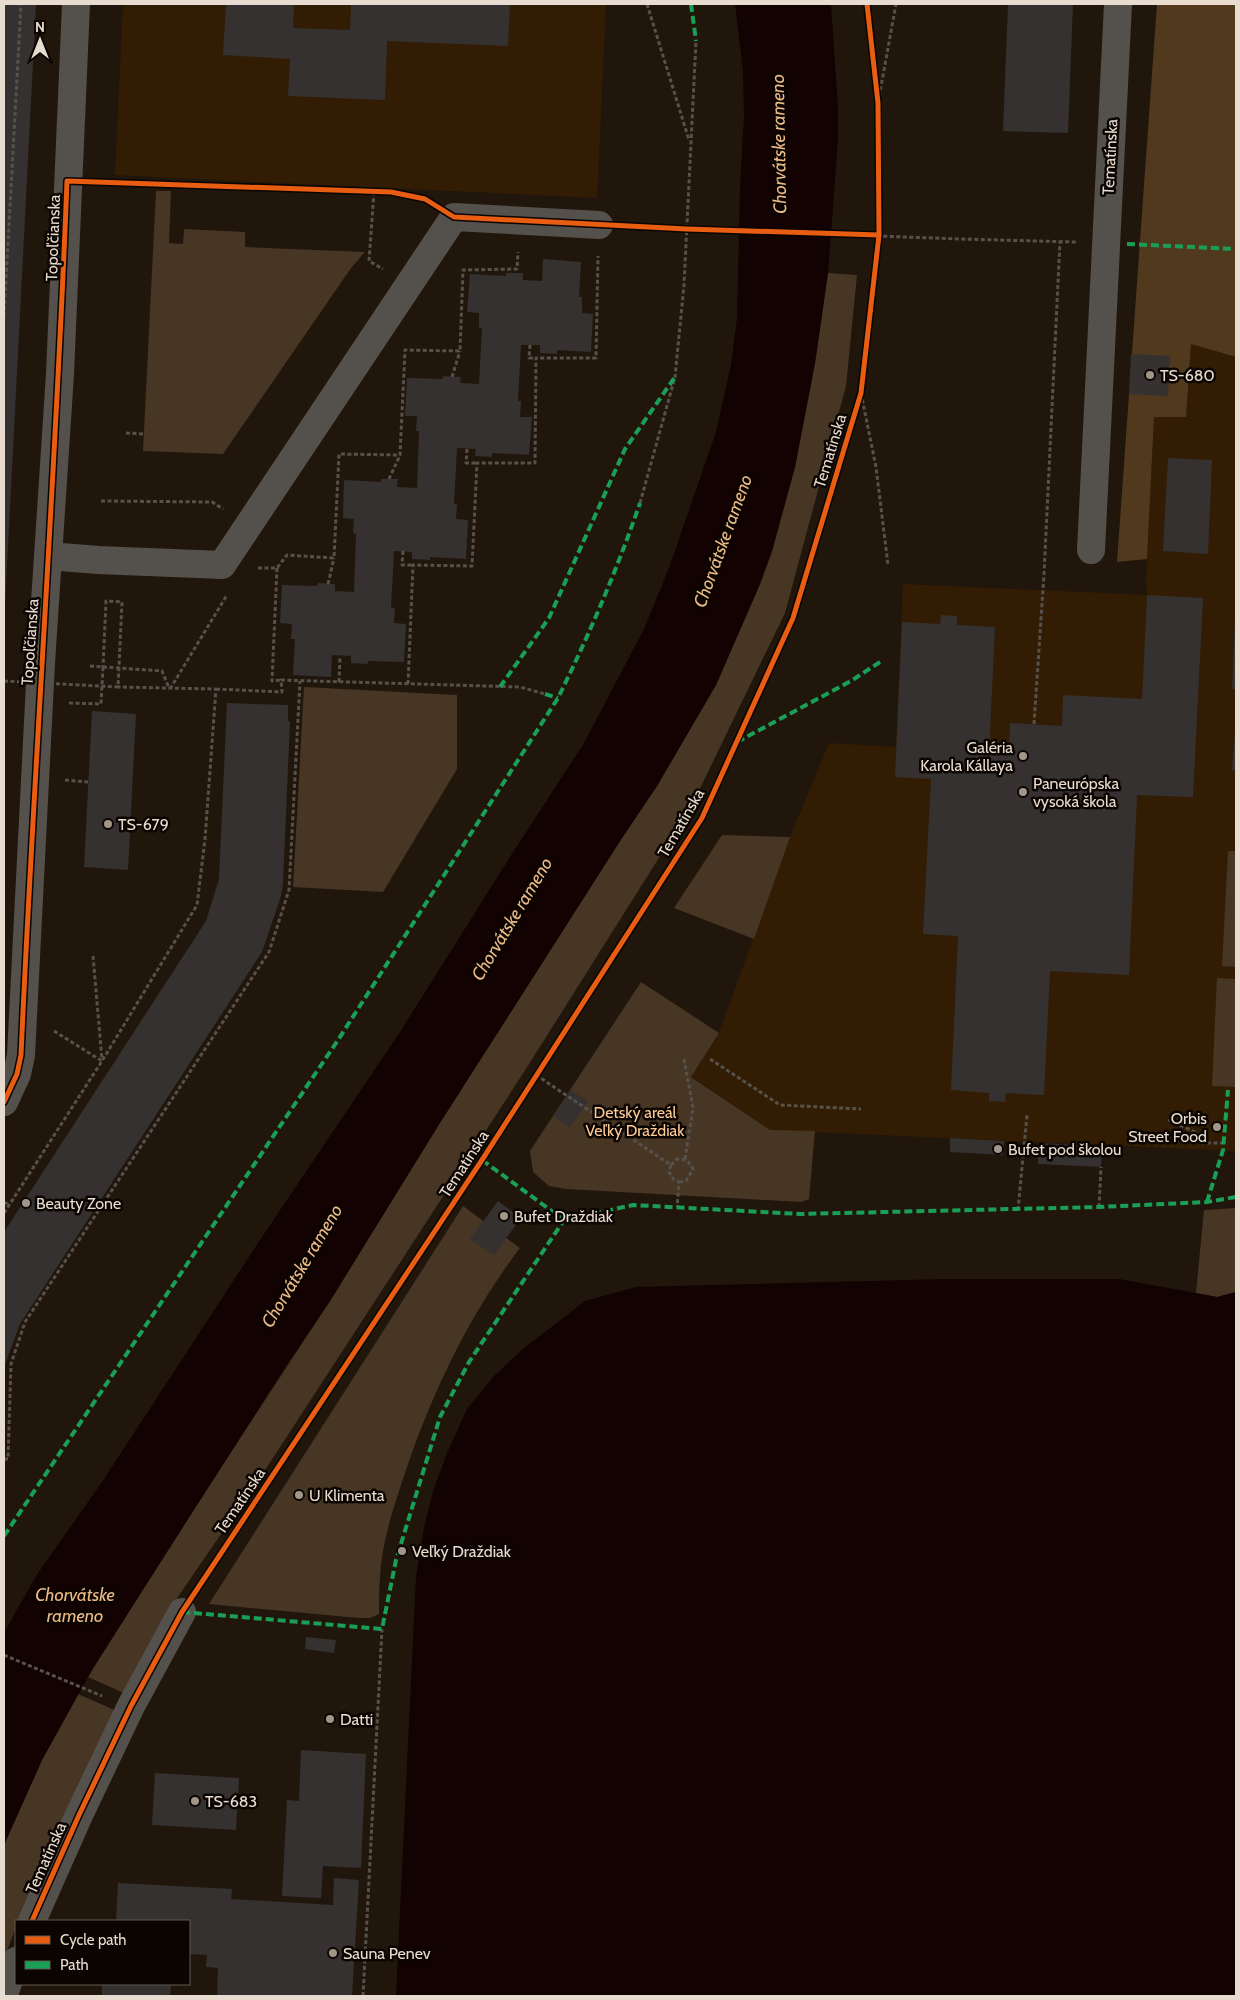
<svg xmlns="http://www.w3.org/2000/svg" width="1240" height="2000" font-family="Cabin,sans-serif">
<style>
.built{fill:#321d04}
.green{fill:#473624}
.forest{fill:#51391d}
.water{fill:#120201}
.building{fill:#343130}
.lines{fill:none;stroke-linecap:round;stroke-linejoin:round}
.path{stroke:#57514b;stroke-width:3;stroke-dasharray:4 2.5;stroke-linecap:butt}
.minor{stroke:#54504b;stroke-width:28}
.path-bridge{stroke:#57514b;stroke-width:3;stroke-dasharray:4 2.5;stroke-linecap:butt}
.quiet{stroke:#1a9f57;stroke-width:4;stroke-dasharray:8 4;stroke-linecap:butt}
.cycleway-casing{stroke:#0b0501;stroke-width:8}
.cycleway{stroke:#e95d12;stroke-width:5}
.poi-dot{fill:#a2968a;stroke:#0b0501;stroke-width:2}
.labels{text-anchor:middle;dominant-baseline:central;stroke-width:5;stroke-linejoin:round;paint-order:stroke}
.street-label{font-size:16px;fill:#e8dbcf;stroke:#0b0501}
.poi-label{font-size:16px;fill:#e8dbcf;stroke:#0b0501;text-anchor:start}
.park-label{font-size:16px;fill:#fdcb96;stroke:#0b0501}
.water-label{font-size:18px;font-style:italic;fill:#ecba86;stroke:#0b0501}
</style>
<rect width="100%" height="100%" fill="#21160b"/>
<!-- built -->
<path class="built" d="M123,4H606L597,198L115,175Z
M1191,344L1236,357V1151L770,1130L691,1076L719,1033L790,837L829,743L896,747L903,584L1147,595L1146,578L1154,417H1186Z"/>
<!-- green -->
<path class="green" d="M156,191H171L169,243L183,244L184,229L245,232V247L365,252L351,268L223,454L143,451Z
M828,273L857,275L846,386L785,613L691,807L524,1072L271,1461L171,1607L126,1694L88,1677L186,1521L330,1301L438,1126L622,838L657,786L716,685L760,584L772,551L795,467L815,363Z
M304,687L457,695V769L383,892L293,887Z
M722,835L790,837L754,939L674,908Z
M1228,851H1236V967L1222,966Z
M1217,978L1236,979V1087L1212,1086Z
M641,982L719,1033L691,1077L770,1130L815,1131L809,1199L801,1202L566,1189L549,1186L533,1172L530,1151Z
M463,1206L520,1248C469,1315 432,1393 405,1473C394,1506 382,1541 380,1576C379,1588 379,1601 379,1614L370,1618H359L209,1604Z
M1236,1208V1292L1217,1297L1196,1293L1204,1210Z
M78,1694L119,1712C83,1781 47,1849 18,1921H16V1927L4,1959V1845L42,1760Z"/>
<!-- forest -->
<path class="forest" d="M1157,4H1236V357L1191,344L1186,417H1154L1147,559L1117,562Z"/>
<!-- water -->
<path class="water" d="M735,4H831L838,107V139L828,273L815,363L795,467L772,551L760,584L716,685L657,786L622,838L438,1126L330,1301L286,1366L93,1668L42,1760L4,1845V1633L36,1576L102,1482L260,1240L400,1032L510,857L584,743L644,629L669,568L716,432L731,365L737,318L740,189L744,115L743,71Z
M946,1279H1119L1217,1297L1236,1292V1996H396L416,1577L424,1527L434,1488L448,1451L467,1409L495,1375L523,1349L585,1301L636,1287Z"/>
<!-- building -->
<path class="building" d="M4,4H36L5,605H4Z
M226,4H294L293,28L350,30L351,4H510L508,46L387,41L385,100L288,96L290,59L223,55Z
M1008,4H1073L1068,133L1003,131Z
M543,259L581,262L579,297H582V313L593,314L591,352L557,350V354L540,353V345H521L518,401H521L520,417H532L529,455L492,453V457L475,456L476,449L457,448L454,504H457L456,519L468,520L466,559L430,557V560L412,559V552L394,551L391,608H395L394,623L406,624L404,662L368,661V664L351,663V656L332,655L331,677L293,675L295,639H291L292,624L280,623L282,585L317,586L318,583L335,584V591L354,592L356,534L353,533L354,519L343,518L344,480L381,482V479H398L397,487L417,488L419,431H416L417,416H405L407,378L443,379V376L461,377L460,383L479,384L482,328H479V313L467,312L470,274L506,276V273H523V280L542,281Z
M1131,354L1170,356L1168,396L1129,394Z
M1168,458L1212,460L1208,554L1163,551Z
M1147,595L1203,598L1193,797L1137,795L1129,975L1050,971L1044,1095L1006,1093L1005,1102L989,1101V1093L951,1090L958,936L923,934L931,779L895,777L902,622L940,624L941,615L957,616V625L995,627L989,752L1009,753L1010,723L1062,726L1063,695L1142,699Z
M1235,619H1236V689H1232Z
M227,703L288,705V721H290L283,884L281,896L262,952L20,1324L4,1367V1232L206,921L219,879Z
M92,711L136,714L128,870L84,867Z
M1235,733H1236V770H1232Z
M570,1090L588,1101L570,1127L553,1116Z
M950,1138L1004,1141L1003,1155L950,1152Z
M1038,1143L1102,1146L1101,1167L1038,1164Z
M498,1201L521,1218L494,1255L470,1239Z
M306,1637L336,1640L334,1653L305,1649Z
M301,1750L366,1754L361,1868L323,1866L321,1898L282,1896L287,1800L299,1801Z
M155,1773L239,1778L236,1830L152,1825Z
M334,1878L359,1880L352,1996H217L218,1968L206,1967L207,1955L189,1954V1921H116L118,1883L232,1889L231,1899L333,1905Z
M102,1984H171L170,1996H102Z"/>
<g class="lines">
<!-- path -->
<path class="path" d="M647,4L689,140
M878,103L896,4
M98,182L391,192L428,200
M374,192L369,261L383,269
M630,227L960,239L1076,242
M4,317L21,4
M530,345L529,358H536
M452,377L460,351
M861,393L876,467L888,565
M126,433L144,434
M467,449L466,463H477
M389,479L400,455
M101,501L212,502L223,509
M640,503L675,377L684,285L696,41
M403,551L402,565H413
M258,568H277L287,555L334,558L339,454L400,455L405,350L460,351L463,270L517,269L518,252
M277,568L272,681L281,680
M328,584L334,558
M90,666L162,671L169,688
M339,682L340,656
M408,684L413,565L472,566L477,463H535L536,358H596L598,256
M170,689L227,595
M216,689L282,692L281,680L520,687L545,694
M69,703L101,704L103,667
M1034,724L1044,574L1060,241
M65,780L88,782
M93,956L102,1060
M54,1031L102,1061
M684,1059L693,1108L685,1159
M710,1059L780,1105L861,1109
M536,1075L671,1165L669,1172L674,1180L679,1182L677,1207
M1168,1120L1200,1134L1199,1143H1223
M671,1165L677,1159C686,1159 689,1161 693,1169L686,1181L679,1182
M4,1202L9,1205
M1099,1207L1101,1167
M1018,1210L1027,1115
M4,1213L102,1061L197,905L205,839L216,689L118,687
M4,1459H8L11,1364L25,1322L269,952L289,890L300,681
M4,1655L102,1696
M363,1996L382,1629"/>
<!-- minor -->
<path class="minor" d="M1091,550L1118,4
M49,556L98,560L222,565L454,217L599,225
M4,1102L17,1074L21,1055L41,663L60,374L76,4
M32,1921L79,1815L131,1706L182,1612
M4,1994L16,1961"/>
<!-- path-bridge -->
<path class="path-bridge" d="M4,681L118,687L122,602L106,601L103,667"/>
<!-- quiet -->
<path class="quiet" d="M691,4L696,41
M1127,244L1236,249
M500,687L549,618L625,449L675,377
M545,694L558,698
M737,742L851,681L883,660
M482,1160L564,1220
M1207,1202L1223,1150L1228,1090
M4,1536L338,1040L558,698C589,635 617,570 640,503
M182,1612L382,1629L396,1560L440,1417L469,1362L564,1220L633,1205L800,1214L1099,1207L1207,1202L1236,1197"/>
<!-- cycleway casing -->
<g class="cycleway-casing">
<path id="cycleway" d="M4,1102L17,1074L21,1055C34,764 56,472 67,181L391,192L425,199L454,217L687,229L879,235
M32,1921L79,1815L131,1706L182,1612L482,1160L702,818L793,618L861,393L879,235L878,103L867,4"/>
</g>
<!-- cycleway -->
<use href="#cycleway" class="cycleway"/>
</g>
<!-- markers -->
<g class="poi-dot">
<circle cx="1150" cy="375" r="5"/>
<circle cx="1023" cy="756" r="5"/>
<circle cx="1023" cy="792" r="5"/>
<circle cx="108" cy="824" r="5"/>
<circle cx="1217" cy="1127" r="5"/>
<circle cx="998" cy="1149" r="5"/>
<circle cx="26" cy="1203" r="5"/>
<circle cx="504" cy="1216" r="5"/>
<circle cx="299" cy="1495" r="5"/>
<circle cx="402" cy="1551" r="5"/>
<circle cx="330" cy="1719" r="5"/>
<circle cx="195" cy="1801" r="5"/>
<circle cx="333" cy="1953" r="5"/>
</g>
<g class="labels">
<!-- street labels -->
<g class="street-label">
<text transform="translate(1110 157) rotate(-87)">Tematínska</text>
<text transform="translate(53 238) rotate(-88)">Topoľčianska</text>
<text transform="translate(830 451) rotate(-73)">Tematínska</text>
<text transform="translate(30 642) rotate(-86)">Topoľčianska</text>
<text transform="translate(681 823) rotate(-60)">Tematínska</text>
<text transform="translate(464 1164) rotate(-57)">Tematínska</text>
<text transform="translate(240 1501) rotate(-56)">Tematínska</text>
<text transform="translate(46 1858) rotate(-66)">Tematínska</text>
</g>
<!-- poi labels -->
<g class="poi-label">
<text x="1160" y="375">TS-680</text>
<text x="1013" y="747" text-anchor="end">Galéria<tspan x="1013" dy="18">Karola Kállaya</tspan></text>
<text x="1033" y="783">Paneurópska<tspan x="1033" dy="18">vysoká škola</tspan></text>
<text x="118" y="824">TS-679</text>
<text x="1207" y="1118" text-anchor="end">Orbis<tspan x="1207" dy="18">Street Food</tspan></text>
<text x="1008" y="1149">Bufet pod školou</text>
<text x="36" y="1203">Beauty Zone</text>
<text x="514" y="1216">Bufet Draždiak</text>
<text x="309" y="1495">U Klimenta</text>
<text x="412" y="1551">Veľký Draždiak</text>
<text x="340" y="1719">Datti</text>
<text x="205" y="1801">TS-683</text>
<text x="343" y="1953">Sauna Penev</text>
</g>
<!-- park labels -->
<g class="park-label">
<text x="635" y="1112">Detský areál<tspan x="635" dy="18">Veľký Draždiak</tspan></text>
</g>
<!-- water labels -->
<g class="water-label">
<text transform="translate(779 144) rotate(-91)">Chorvátske rameno</text>
<text transform="translate(723 541) rotate(-70)">Chorvátske rameno</text>
<text transform="translate(512 919) rotate(-59)">Chorvátske rameno</text>
<text transform="translate(302 1266) rotate(-59)">Chorvátske rameno</text>
<text x="75" y="1595">Chorvátske<tspan x="75" dy="21">rameno</tspan></text>
</g>
</g>
<!-- border -->
<rect width="1240" height="2000" fill="none" stroke="#e8dbcf" stroke-width="10"/>
<!-- legend -->
<rect x="15" y="1920" width="175" height="65" fill="#0b0501" stroke="#635b53"/>
<rect x="25" y="1936" width="25" height="8" fill="#e95d12" stroke="#635b53"/>
<text x="60" y="1945" font-size="15" fill="#e8dbcf">Cycle path</text>
<rect x="25" y="1961" width="25" height="8" fill="#1a9f57" stroke="#635b53"/>
<text x="60" y="1970" font-size="15" fill="#e8dbcf">Path</text>
<!-- north arrow -->
<g transform="translate(40 40)" stroke="#0b0501" stroke-width="4" paint-order="stroke">
<path d="M0-4L9 19L0 12L-9 19Z" fill="#e8dbcf"/>
<text y="-8" font-size="14" font-weight="bold" text-anchor="middle" fill="#e8dbcf">N</text>
</g>
</svg>
